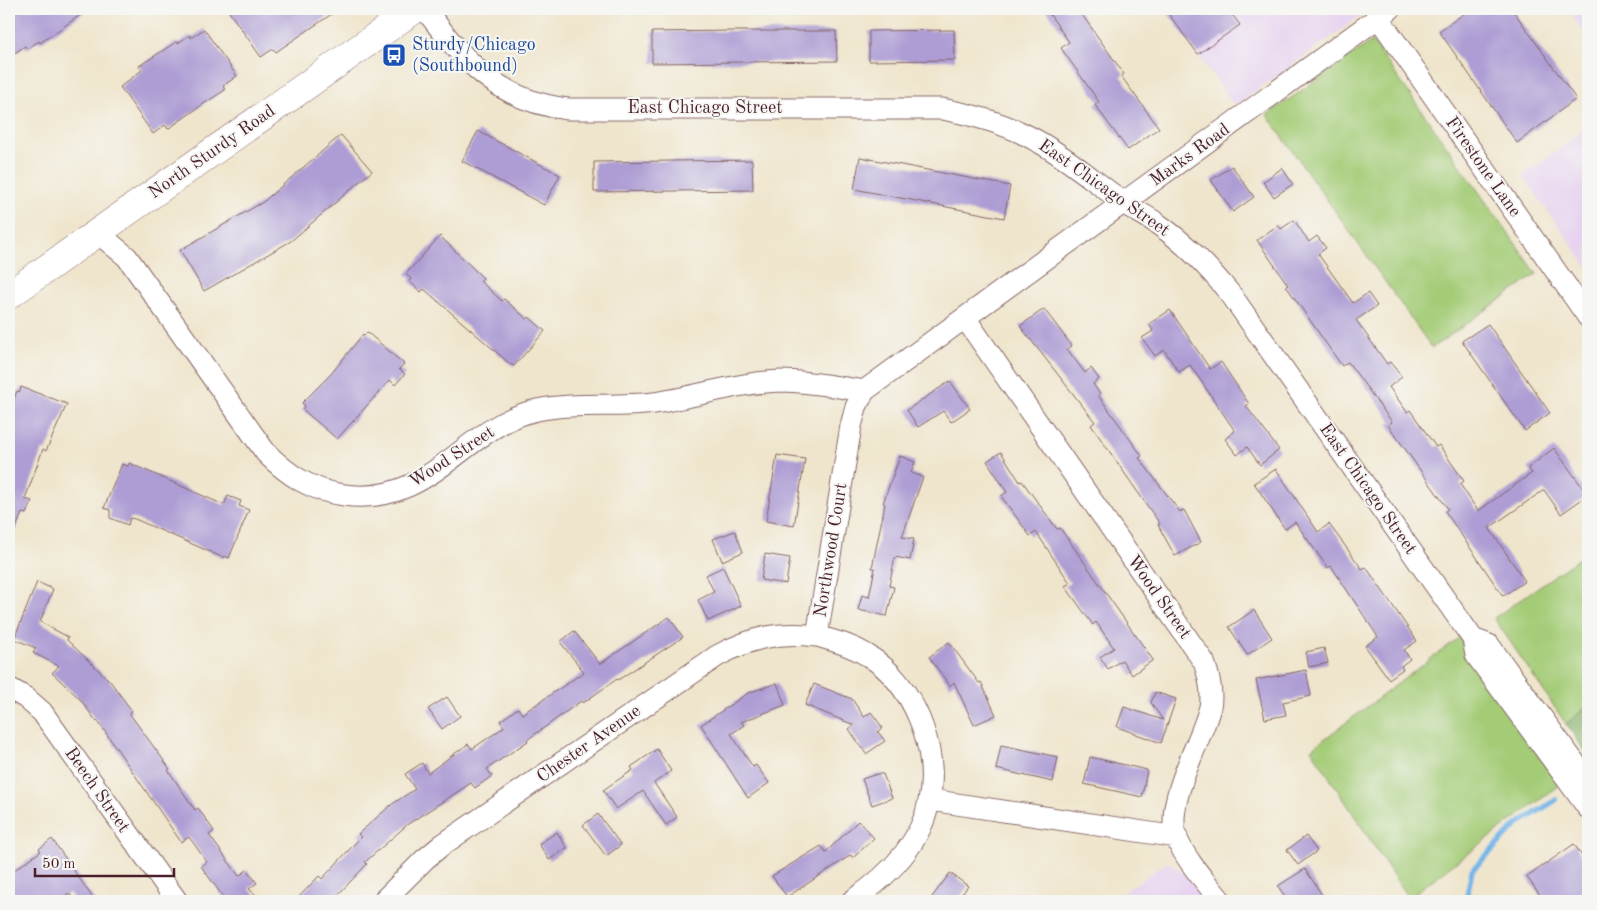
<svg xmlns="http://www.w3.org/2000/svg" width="1597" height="910" font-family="'Old Standard TT',serif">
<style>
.built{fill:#e6d2f0}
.green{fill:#a4cc77;stroke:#777651}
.forest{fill:#83b068;stroke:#66684a}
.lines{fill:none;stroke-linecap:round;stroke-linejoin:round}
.stream{stroke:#74b6e9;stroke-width:5.5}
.building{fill:#ad9dd4}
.minor-casing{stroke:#846463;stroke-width:23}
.tertiary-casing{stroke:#846463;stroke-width:29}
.minor{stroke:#fff;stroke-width:21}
.tertiary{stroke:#fff;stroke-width:28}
.labels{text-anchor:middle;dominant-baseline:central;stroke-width:4;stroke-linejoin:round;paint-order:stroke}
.transit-label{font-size:18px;fill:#164399;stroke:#f6f6f2;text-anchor:start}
.street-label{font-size:18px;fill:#4a1f2b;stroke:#f6f6f2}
</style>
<rect width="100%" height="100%" fill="#f6f6f2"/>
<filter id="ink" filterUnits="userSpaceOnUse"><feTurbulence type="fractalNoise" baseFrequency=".02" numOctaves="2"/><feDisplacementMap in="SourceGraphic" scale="10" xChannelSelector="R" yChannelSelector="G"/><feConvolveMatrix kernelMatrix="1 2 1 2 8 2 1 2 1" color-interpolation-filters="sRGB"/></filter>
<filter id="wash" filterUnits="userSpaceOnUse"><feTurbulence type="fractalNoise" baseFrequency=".0096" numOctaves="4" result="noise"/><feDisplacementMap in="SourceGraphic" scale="20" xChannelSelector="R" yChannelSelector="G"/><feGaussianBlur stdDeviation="1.12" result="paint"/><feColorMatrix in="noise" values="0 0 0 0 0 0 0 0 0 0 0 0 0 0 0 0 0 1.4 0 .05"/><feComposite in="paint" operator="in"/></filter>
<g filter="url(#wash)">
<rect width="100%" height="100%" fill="#efe5cc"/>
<!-- built -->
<path class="built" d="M1165,9H1370L1235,106Z
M1568,9H1588V37Z
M1588,127V268L1523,176Z
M1168,862L1185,874L1204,901H1111Z"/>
<!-- green -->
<path class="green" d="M1372,41L1537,274L1432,348L1267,115Z
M1588,552V706L1566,724L1494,618Z
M1460,637L1467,657L1560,785L1408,898L1311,749Z"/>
<!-- forest -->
<path class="forest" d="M1588,706V755L1566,724Z"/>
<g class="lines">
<!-- stream -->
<path class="stream" d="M1466,901L1472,870L1518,824L1556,800"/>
</g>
<g id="blocks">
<!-- building -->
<path class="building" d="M9,9H89L40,43L39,41L27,49L25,46L9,57Z
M227,9H339L276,52L273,49L261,57Z
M1046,9H1078L1124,74L1121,76L1159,128L1128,150L1095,105L1099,102L1061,48L1069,42Z
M1165,9H1228L1240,25L1198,54Z
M1471,9H1512L1576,99L1517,143L1439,31Z
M204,29L237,76L223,86L225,90L205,103L168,129L165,125L153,134L120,87L142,70L139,66L176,42L178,43L190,35L191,38Z
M954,30L955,60L869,61V31Z
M733,31H836L837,61L652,63V32Z
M478,131L560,175L544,205L462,161Z
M341,135L372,171L291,241L204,291L180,250L263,202Z
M860,157L1010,186L1004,218L854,189Z
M752,160L753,190L594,192V162Z
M1232,166L1254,197L1233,212L1211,180Z
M1282,168L1293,184L1274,197L1263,182Z
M1294,220L1309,242L1317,236L1326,248L1318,254L1353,303L1368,293L1377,306L1356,320L1387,364L1390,362L1402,377L1389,387L1407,412L1410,410L1436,447L1439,445L1464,481L1460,484L1478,511L1532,473L1528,468L1554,448L1588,495L1561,514L1544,490L1489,528L1525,581L1503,596L1445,511L1448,509L1388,425L1392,422L1348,362L1342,366L1286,286L1288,285L1257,240L1278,225L1281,229Z
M440,236L483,278L480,281L502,301L504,299L527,319L529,317L545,331L514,366L510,364L424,289L421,292L409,281L411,279L406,274Z
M1044,309L1072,346L1067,349L1085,373L1091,368L1099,379L1093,384L1100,394L1098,395L1142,456L1139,458L1180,512L1184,510L1201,542L1175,556L1158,525L1160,524L1091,425L1095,422L1020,326Z
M1170,310L1210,369L1221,362L1249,404L1246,406L1279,450L1260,465L1247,447L1237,455L1225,439L1235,431L1190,365L1179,372L1164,350L1155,356L1142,338L1153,331L1149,324Z
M1488,324L1550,413L1525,431L1462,341Z
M367,332L404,364L399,369L405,374L395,385L390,380L337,439L302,409L305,406L302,403L331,374L363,334L364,335Z
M950,381L970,409L951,422L943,411L918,427L907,410Z
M21,387L67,404L46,451L43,449L25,499L32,501L26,514L22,513L10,543L9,412L17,391L20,392Z
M1001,452L1020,482L1022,481L1057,529L1060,528L1153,660L1132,675L1122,660L1108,669L1100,657L1114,648L1096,622L1093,625L1065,586L1070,583L1036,532L1030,536L1001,496L1007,492L987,461Z
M777,455L805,459L794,526L766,521Z
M900,456L915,462L911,473L923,477L902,537L914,539L910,560L895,557L889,586L894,587L887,616L858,610L862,595L869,597L875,568H872L885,504L883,503Z
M129,463L224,505L228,496L241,501L239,506L249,510L229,558L224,556V558L135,519L130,518L128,525L110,518V510L104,508L122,464L128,466Z
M1276,469L1318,532L1329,524L1362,569L1366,567L1417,641L1404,650L1410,659L1401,666L1403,669L1389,679L1365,646L1378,637L1331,566L1328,568L1295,522L1285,529L1254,483Z
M735,531L743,552L722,561L713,539Z
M765,554L790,558L786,584L761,580Z
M723,567L741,606L708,621L698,600L714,592L706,575Z
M37,582L53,589L40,622L68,637L67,640L110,681L132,711L129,713L170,769L168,770L195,810L198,808L214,831L209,835L239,876L247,870L257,883L249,889L263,901H226L201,866L207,862L189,837L181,842L97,720L96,721L80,699L52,673L59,666L33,653L36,648L14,639Z
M1254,610L1272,638L1247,655L1229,627Z
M669,617L683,637L618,680L617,679L583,703L581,701L527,740L528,741L487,769L492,776L475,788L471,783L408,824L365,862L367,864L332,901H295L319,876L322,879L361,837L358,834L391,805L415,789L405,774L422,763L428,773L468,744L472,749L504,727L500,721L518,708L522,714L584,672L560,642L574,631L600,664Z
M949,642L979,683L981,682L996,715L974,725L954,682L950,686L929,657Z
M1324,648L1328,663L1309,667L1306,652Z
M1306,670L1311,696L1283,702L1286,715L1265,719L1256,680Z
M777,683L785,705L741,722L744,725L731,734L753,767L756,765L769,783L748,798L701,725L748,693Z
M814,684L852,699L864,717L871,712L883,728L878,732L885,741L866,754L849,729L854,725L805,705Z
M1155,692L1176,699L1161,743L1117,727L1124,707L1163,720L1151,703Z
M447,697L460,716L442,729L428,709Z
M1001,745L1058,757L1053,782L996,769Z
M657,749L671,771L654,783L677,817L666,825L643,791L616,809L603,790L633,770L631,767Z
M1090,757L1147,770L1142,797L1084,784Z
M877,774H883L892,798L872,805L862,779Z
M598,814L621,845L606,856L583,825Z
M858,821L874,838L853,858L851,855L787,897L772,876L821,846L826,852Z
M557,832L567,848L549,860L539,844Z
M1306,836L1317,851L1298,865L1287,850Z
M52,839L95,901H75L69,893L58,901H9V874L41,851L39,849Z
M1574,844L1588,865V901H1544L1527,877Z
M1305,869L1326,901H1288L1278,886Z
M950,873L968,886L957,901H929Z"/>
</g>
</g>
<g filter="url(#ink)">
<use href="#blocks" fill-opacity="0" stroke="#846463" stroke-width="1"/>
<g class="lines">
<!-- minor casing -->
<g class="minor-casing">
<path id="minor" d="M425,9C465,62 498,101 568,109H942C974,115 1010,125 1039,142C1069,159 1095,182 1123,202C1133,210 1145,215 1155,222C1186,243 1209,268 1232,296L1473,639L1476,655L1588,808
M1378,17L1588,317
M98,233L127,257L266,453C288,475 312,491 344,495C432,507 463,426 537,410C576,402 615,408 654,403C695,397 740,382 781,381C809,381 837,387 864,391
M965,318L1204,662C1209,676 1213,692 1210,707C1201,743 1163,803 1177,839C1187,862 1206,882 1221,901
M1473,639L1489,645L1588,781
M9,688L26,698L42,712L177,901
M930,800L1177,837
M383,901L425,859L442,845L717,656C750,638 779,631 817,636
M852,901C887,877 921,845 929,801C940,749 913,682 867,655C851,645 834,641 817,636L851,426L856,407L864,391L1390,9"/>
</g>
<!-- tertiary casing -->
<g class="tertiary-casing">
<path id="tertiary" d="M9,295L415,9"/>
</g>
<!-- minor -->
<use href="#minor" class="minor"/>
<!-- tertiary -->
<use href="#tertiary" class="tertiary"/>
</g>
</g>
<!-- icons -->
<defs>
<g id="bus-square" transform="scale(1.25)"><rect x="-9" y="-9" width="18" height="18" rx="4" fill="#1a4fb4" stroke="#f6f6f2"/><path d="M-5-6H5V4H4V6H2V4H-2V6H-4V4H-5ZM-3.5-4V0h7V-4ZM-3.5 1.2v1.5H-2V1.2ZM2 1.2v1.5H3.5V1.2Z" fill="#fff"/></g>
</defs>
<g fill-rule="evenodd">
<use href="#bus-square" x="394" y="55"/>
</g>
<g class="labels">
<!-- transit labels -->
<g class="transit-label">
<text x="412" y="45">Sturdy/Chicago<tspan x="412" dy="21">(Southbound)</tspan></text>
</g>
<!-- street labels -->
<g class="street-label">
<text x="705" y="108">East Chicago Street</text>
<text transform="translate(212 152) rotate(-35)">North Sturdy Road</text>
<text transform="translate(1190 155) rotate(-36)">Marks Road</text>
<text transform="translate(1483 167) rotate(55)">Firestone Lane</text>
<text transform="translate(1104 188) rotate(35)">East Chicago Street</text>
<text transform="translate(452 457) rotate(-33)">Wood Street</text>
<text transform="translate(1368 489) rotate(55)">East Chicago Street</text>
<text transform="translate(831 550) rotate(-81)">Northwood Court</text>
<text transform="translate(1159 597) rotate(55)">Wood Street</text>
<text transform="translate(589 744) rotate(-35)">Chester Avenue</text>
<text transform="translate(97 790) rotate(55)">Beech Street</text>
</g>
</g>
<!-- margin -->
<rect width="1597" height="910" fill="none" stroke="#f6f6f2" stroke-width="30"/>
<!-- scale -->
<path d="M35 868v8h139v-8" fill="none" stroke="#4a1f2b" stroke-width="2.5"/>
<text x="42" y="868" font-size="15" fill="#4a1f2b" stroke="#f6f6f2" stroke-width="4" paint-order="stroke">50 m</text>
</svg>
